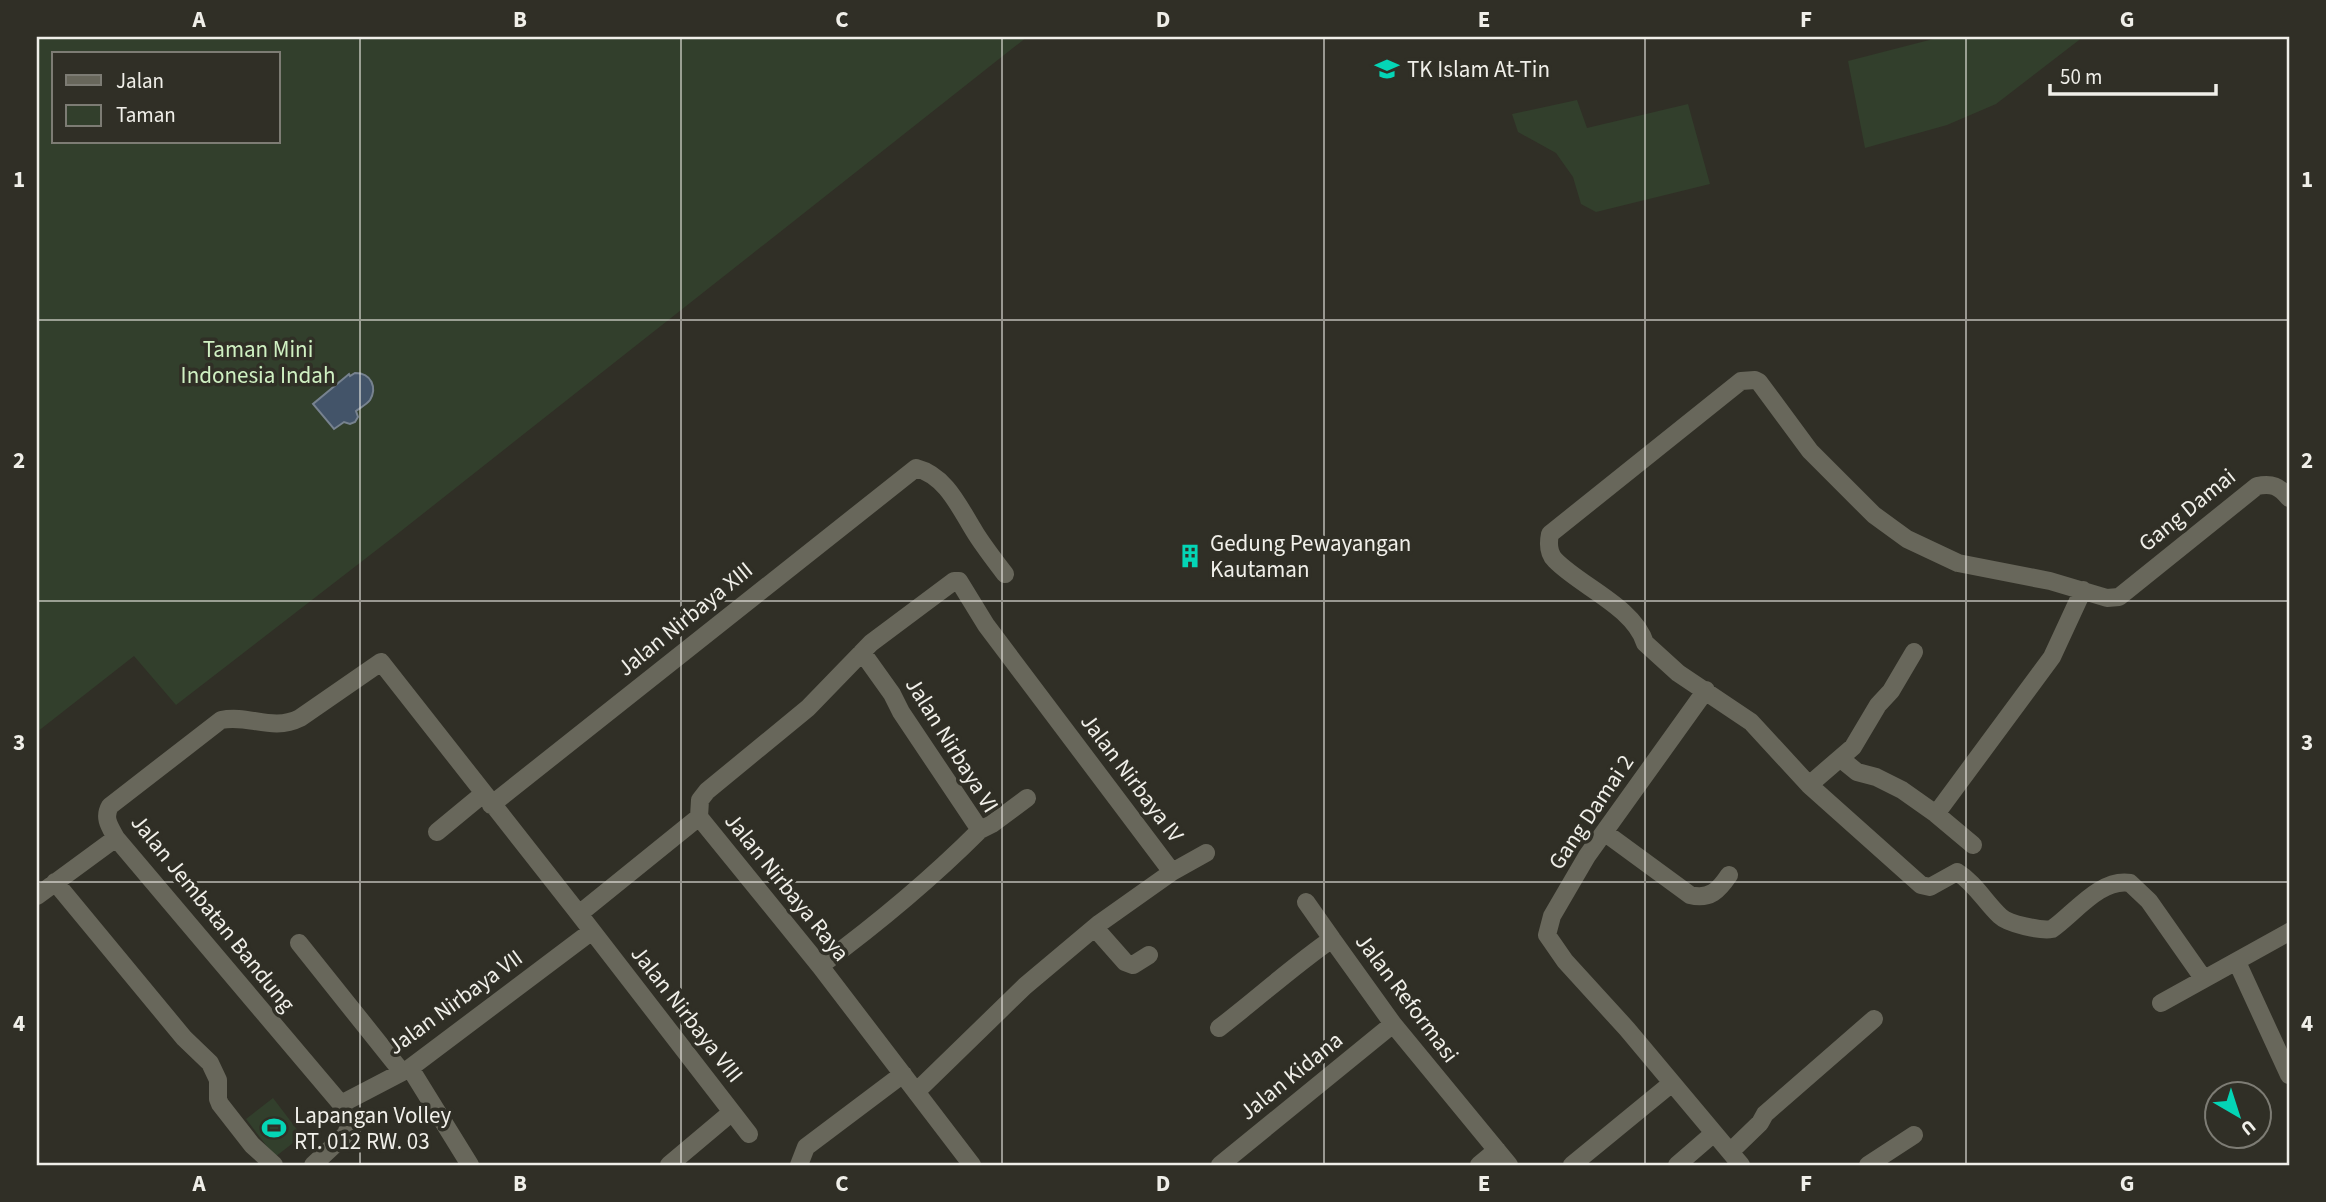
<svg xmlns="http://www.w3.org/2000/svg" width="2326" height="1202" font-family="'Source Sans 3',sans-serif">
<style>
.green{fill:#323f2c;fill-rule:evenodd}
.water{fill:#435469;stroke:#77828f;stroke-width:2}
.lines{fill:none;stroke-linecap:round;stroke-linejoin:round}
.minor{stroke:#68675b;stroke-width:18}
.grid{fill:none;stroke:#f0efe9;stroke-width:2;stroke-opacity:0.55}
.labels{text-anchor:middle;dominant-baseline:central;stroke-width:7;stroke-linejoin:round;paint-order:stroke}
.poi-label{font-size:23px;fill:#f0efe9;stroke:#302f26;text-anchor:start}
.park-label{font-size:23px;fill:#cff0c2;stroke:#302f26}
.street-label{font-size:23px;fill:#f0efe9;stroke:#302f26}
.neatline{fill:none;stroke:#f0efe9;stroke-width:2.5}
.grid-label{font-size:23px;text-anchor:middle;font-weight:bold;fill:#f0efe9}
</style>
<rect width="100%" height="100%" fill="#302f26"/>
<!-- green -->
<path class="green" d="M37,37H1027L396,535L176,705L134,656L37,732ZM54,54H278V142H54Z
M1941,37H2083L1996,104L1947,125L1865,148L1848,61Z
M1577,100L1587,128L1688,104L1710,184L1596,212L1581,204L1573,177L1556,153L1518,132L1512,114Z
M273,1098L302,1136L275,1157L246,1119Z"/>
<!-- water -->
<path class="water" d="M355,373C372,373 377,388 370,400C367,404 360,408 356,411L358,417L355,422L350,424L344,422L334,429L313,404L349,374L350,376Z"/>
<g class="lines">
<!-- minor -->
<path class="minor" d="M1706,690L1587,856L1552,916L1547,935L1565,961L1627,1029L1741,1165
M1841,759L1857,772L1876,777L1902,790L1936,814L1973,845
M1809,785L1853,747L1878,705L1891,691L1914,652
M491,805L916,468C947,476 960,509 976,534C985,548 995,561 1005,574
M1936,814L2052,657L2083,590
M699,817L700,800L707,791L808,708L871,643L954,581H959L986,625L1172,872L1100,923L1025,986L916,1092
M980,830L992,824L1027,798
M437,832L483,794
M1604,832L1690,895C1710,900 1719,890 1729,875
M1172,872L1206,853
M55,882L184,1038L210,1063L218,1080V1099L220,1104L252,1145L274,1165
M37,896L116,838
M1306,902L1332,939
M579,914L732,1112L669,1165
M1095,928L1125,962L1133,965L1149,955
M299,943L402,1072
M2237,962L2289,1075
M820,966C877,924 930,880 980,830L901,712L892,694L862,652
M2203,978L2149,901L2130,883C2100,878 2074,914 2052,929C2041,931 2008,924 2000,916C1985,902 1975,883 1957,872L1930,887L1921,885L1809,785L1751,722L1678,673L1645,643C1634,607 1580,586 1555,560C1548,553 1548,544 1550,534L1741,381L1755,380L1759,382L1810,451L1874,515L1907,539L1958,563L2050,581L2107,598L2119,597L2257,486C2272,483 2279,486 2289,498
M2161,1003L2289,932
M1219,1028C1257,999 1293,966 1332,939L1393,1024L1509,1165
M410,1068L470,1165
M341,1104L410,1068L592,931
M732,1112L749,1134
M1730,1152L1760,1123L1765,1114L1874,1019
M313,1165L346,1134L349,1126L341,1104L116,838C110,827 103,818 110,806L221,720C249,714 272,732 300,718L381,662L579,914L699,817L820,966L972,1165
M799,1165L806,1147L903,1074
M1220,1165L1393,1024
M1479,1165L1497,1150
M1572,1165L1672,1083
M1677,1165L1714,1133
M1868,1165L1914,1135"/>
</g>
<!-- grid -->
<path class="grid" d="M360,37V1165M681,37V1165M1002,37V1165M1324,37V1165M1645,37V1165M1966,37V1165M37,320H2289M37,601H2289M37,882H2289"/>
<!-- icons -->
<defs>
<g id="school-bare" transform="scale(1.89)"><path d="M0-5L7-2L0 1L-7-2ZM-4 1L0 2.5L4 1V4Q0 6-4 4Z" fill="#04d5b6" stroke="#302f26" stroke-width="2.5" paint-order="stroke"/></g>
<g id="building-bare" transform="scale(1.89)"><path d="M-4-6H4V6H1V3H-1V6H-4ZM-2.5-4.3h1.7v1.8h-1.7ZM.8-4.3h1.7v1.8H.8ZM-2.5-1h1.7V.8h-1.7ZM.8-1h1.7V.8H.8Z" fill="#04d5b6" stroke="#302f26" stroke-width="2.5" paint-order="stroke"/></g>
<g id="stadium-bare" transform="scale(1.89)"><path d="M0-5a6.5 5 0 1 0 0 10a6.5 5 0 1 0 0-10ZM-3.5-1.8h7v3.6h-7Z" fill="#04d5b6" stroke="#302f26" stroke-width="2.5" paint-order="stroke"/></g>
</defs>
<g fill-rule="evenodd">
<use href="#school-bare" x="1387" y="69"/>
<use href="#building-bare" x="1190" y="556"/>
<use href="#stadium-bare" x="274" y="1128"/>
</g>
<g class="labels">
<!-- poi labels -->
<g class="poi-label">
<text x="1407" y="69">TK Islam At-Tin</text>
<text x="1210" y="543">Gedung Pewayangan<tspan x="1210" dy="26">Kautaman</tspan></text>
<text x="294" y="1115">Lapangan Volley<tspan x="294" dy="26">RT. 012 RW. 03</tspan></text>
</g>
<!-- park labels -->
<g class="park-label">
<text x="258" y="349">Taman Mini<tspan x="258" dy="26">Indonesia Indah</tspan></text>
</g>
<!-- street labels -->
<g class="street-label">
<text transform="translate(2187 510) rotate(-39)">Gang Damai</text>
<text transform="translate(685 619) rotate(-39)">Jalan Nirbaya XIII</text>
<text transform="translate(952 745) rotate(58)">Jalan Nirbaya VI</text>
<text transform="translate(1132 778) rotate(53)">Jalan Nirbaya IV</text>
<text transform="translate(1591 812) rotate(-56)">Gang Damai 2</text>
<text transform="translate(787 887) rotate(51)">Jalan Nirbaya Raya</text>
<text transform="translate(213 913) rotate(51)">Jalan Jembatan Bandung</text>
<text transform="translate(1407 998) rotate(53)">Jalan Reformasi</text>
<text transform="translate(455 1002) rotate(-36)">Jalan Nirbaya VII</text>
<text transform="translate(687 1014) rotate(52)">Jalan Nirbaya VIII</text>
<text transform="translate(1291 1076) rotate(-39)">Jalan Kidana</text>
</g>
</g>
<!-- border -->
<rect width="2326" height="1202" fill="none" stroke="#302f26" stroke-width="77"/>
<!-- legend -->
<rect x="52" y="52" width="228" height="91" fill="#302f26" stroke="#7d7c74" stroke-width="2"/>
<rect x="66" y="75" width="35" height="10" fill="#68675b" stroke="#7d7c74" stroke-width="2"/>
<text x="116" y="88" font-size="21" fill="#f0efe9">Jalan</text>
<rect x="66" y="105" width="35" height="21" fill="#323f2c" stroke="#7d7c74" stroke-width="2"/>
<text x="116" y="122" font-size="21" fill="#f0efe9">Taman</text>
<!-- north arrow -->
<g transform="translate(2238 1115) rotate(141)"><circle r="33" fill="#302f26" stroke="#7d7c74" stroke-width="2"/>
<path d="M0-5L12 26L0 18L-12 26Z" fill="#04d5b6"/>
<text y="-10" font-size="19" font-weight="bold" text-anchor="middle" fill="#f0efe9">U</text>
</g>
<!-- scale -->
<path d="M2050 84v10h166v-10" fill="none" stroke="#f0efe9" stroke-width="3.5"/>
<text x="2060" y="84" font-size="21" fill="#f0efe9" stroke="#302f26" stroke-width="5" paint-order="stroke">50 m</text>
<rect x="38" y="38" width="2250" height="1126" class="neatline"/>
<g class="grid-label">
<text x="199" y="27">A</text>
<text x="520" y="27">B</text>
<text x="842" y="27">C</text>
<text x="1163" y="27">D</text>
<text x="1484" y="27">E</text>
<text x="1806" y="27">F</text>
<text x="2127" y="27">G</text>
<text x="19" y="187">1</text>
<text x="2307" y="187">1</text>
<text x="19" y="468">2</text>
<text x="2307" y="468">2</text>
<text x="19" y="750">3</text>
<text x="2307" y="750">3</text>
<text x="19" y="1031">4</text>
<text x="2307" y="1031">4</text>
<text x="199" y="1191">A</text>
<text x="520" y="1191">B</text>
<text x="842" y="1191">C</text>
<text x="1163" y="1191">D</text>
<text x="1484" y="1191">E</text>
<text x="1806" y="1191">F</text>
<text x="2127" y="1191">G</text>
</g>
</svg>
